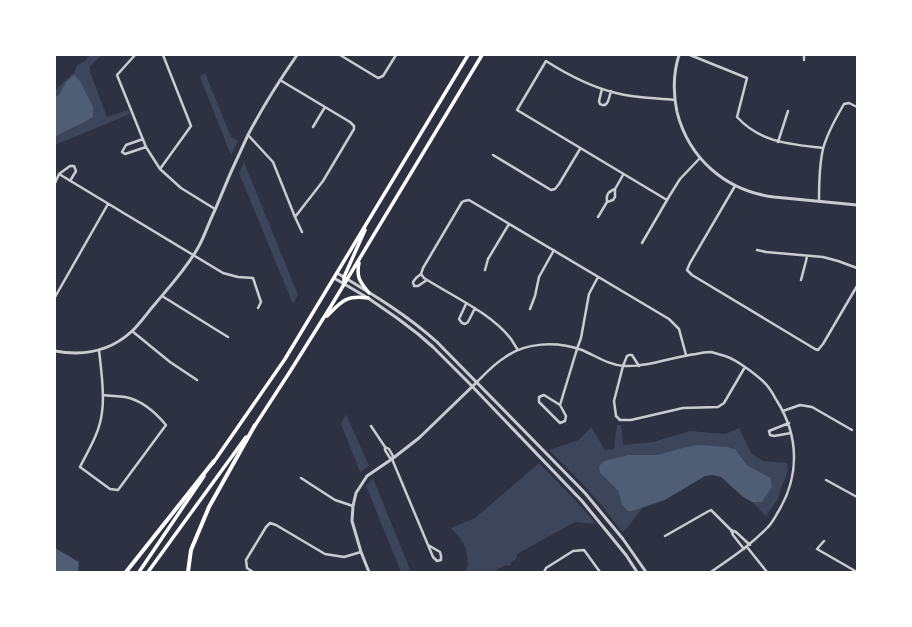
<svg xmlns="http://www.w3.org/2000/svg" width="912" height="627" font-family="'Work Sans',sans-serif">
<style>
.green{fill:#3c4559}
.water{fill:#4f5d75}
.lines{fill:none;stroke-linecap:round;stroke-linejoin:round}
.minor{stroke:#caccd0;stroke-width:2.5}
.tertiary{stroke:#caccd0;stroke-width:3}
.primary{stroke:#fff;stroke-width:3.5}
.motorway{stroke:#fff;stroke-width:4}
</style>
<rect width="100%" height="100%" fill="#2d3142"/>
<!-- green -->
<path class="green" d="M90,55H102L90,66V72L107,117L128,110L130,114L55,145V91L72,74H74L77,65L85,61Z
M205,73L231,137L238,141L231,155L200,77Z
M244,162L298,295L293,304L239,173Z
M346,414L369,466L360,472L341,424Z
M617,425H621L623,445L653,442L690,431L725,434L739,428L751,453L763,461L787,463L788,471L781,488L778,499L766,516L752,502H762L772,487L771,478L747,465L735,449L728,447L678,449L657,455H628L604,461L600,473L618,491L621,502L629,512L643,507L628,527L622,532L603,507L579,480L549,450L579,440L591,427L605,450L614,449Z
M539,463L577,502L596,524L575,522L517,554C517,559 515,560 511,562L510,566L506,565L492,572H465C469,565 468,564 467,556C466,543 460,538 451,528L475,518Z
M373,478L411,572H401L366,486Z"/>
<!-- water -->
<path class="water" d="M74,75L80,81L93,107V117C81,125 67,129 55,137V97L59,95L66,82Z
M697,445L728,447L735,449L747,465L771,478L772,487L762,502H752L743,497L731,486L721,477L713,475L705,476L665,500L629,512L622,505L618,491L600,473L599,466L604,461L628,455H657L678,449Z
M55,548L79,562L78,572H55Z"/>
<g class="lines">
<!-- minor -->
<path class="minor" d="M135,55L117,75L146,147L160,169L181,188L215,209
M340,55L378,78L383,76L396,55
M690,55L747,78L737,117C761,143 790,144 823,148
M804,55V60
M280,80L350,122L354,126V129L323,181L295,217
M602,89L599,101L600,104C608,109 609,97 611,91
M313,127L325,107
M248,135L273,162L295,217L302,232
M143,139L126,145L122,152L125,154L146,147
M778,142L788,111
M493,155L551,190L555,189L559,184L580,149
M160,169L191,126L163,55
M59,174L223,273L238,277L253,278L261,302L258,308
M55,183L59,174L70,166H74L76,171L70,181
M735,186L690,263L687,270L692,275L815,349L818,350L823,344L857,286
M667,200L517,110L546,61C568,75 591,87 616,93C635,98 655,98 674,100
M819,201C819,184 819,166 823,149C827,133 836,118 844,104L849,103L857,107
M607,202C606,194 608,192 615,189
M598,217L607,202L613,200L615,197V189L623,175
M642,243L670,195L680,179L700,158
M757,250L766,252L823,257L838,261L857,268
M485,270L488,259L509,224
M421,274L423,268L462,202L464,201L469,200L669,319L679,329L686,355
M421,274L424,278C452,296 491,313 511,339C513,342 515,346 518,350
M421,274L416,278L413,282L414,286H418L427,280
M801,280L806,261L807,256
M162,296L228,337
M55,297L108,204
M466,304L459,319L462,323L465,324L468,322L475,308
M530,309L535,296L539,277L554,250
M132,331L170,362L197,380
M99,350C101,369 105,394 102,412C100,432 89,449 80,467L110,489L118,490L166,425C156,413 141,400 125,397C118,396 110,396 103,395
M639,366L632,355H629L627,356L623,366L614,401L616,416L620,420H631L683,408L718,407L724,403L745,367
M477,382C485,374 494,364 504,358C525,342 557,341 582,350C596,356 609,365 624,366C649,367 672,357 696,354C700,353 706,352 711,352C715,353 721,355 725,356C736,359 763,379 769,388C772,392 774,396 777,401C799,436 800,476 778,512C775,517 772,523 768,527C751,545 731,558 711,572
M544,395L560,405L566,416L565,421L560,423L539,402V397Z
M560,405L577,349L581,338L589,294L598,277
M783,411L800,405L812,407L852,430
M789,423L769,431L770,435L774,436L791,433
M371,426L385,447L389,449L393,456L392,459L428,545L433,557L437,561L441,560V556L440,552L428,545
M385,447V450L390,458L392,459
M301,478L335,500L353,506
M826,480L857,497
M731,530L736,532L750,545
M665,536L707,512L711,510L731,530L733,535L744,549
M824,541L817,549L857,572
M747,547L767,572
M253,572L247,568L246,560L266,527L270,523L276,525L325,554L344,557L361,552
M544,572L546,568L573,551L584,550L600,572"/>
<!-- tertiary -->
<path class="tertiary" d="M679,55C673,74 673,93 677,112C689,159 726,191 774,197L857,205
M337,273C372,294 406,314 437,342L585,493L623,539L646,572
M334,278L368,298L397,318L418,334L433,347L468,382L582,501L626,555L637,572
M55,351C83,356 109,352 131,332C140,324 147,313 155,304C170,286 187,268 199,246C205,235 209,222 215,210C225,185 236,160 248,135C262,108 279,81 297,55
M369,572L361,552L352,521L353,506L356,493L367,476L392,459L419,438L477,382"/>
<!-- primary -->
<path class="primary" d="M359,263C356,277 360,282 369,293
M344,284V277L365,230
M327,316C342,301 346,295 368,298
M254,427L291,370L331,306L482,55
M213,463L285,359L468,55
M139,572L204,476
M148,572L246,437"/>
<!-- motorway -->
<path class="motorway" d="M126,572L214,461
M188,572L191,550L209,507L255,425"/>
</g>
<!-- border -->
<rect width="912" height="627" fill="none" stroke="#ffffff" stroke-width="112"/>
</svg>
